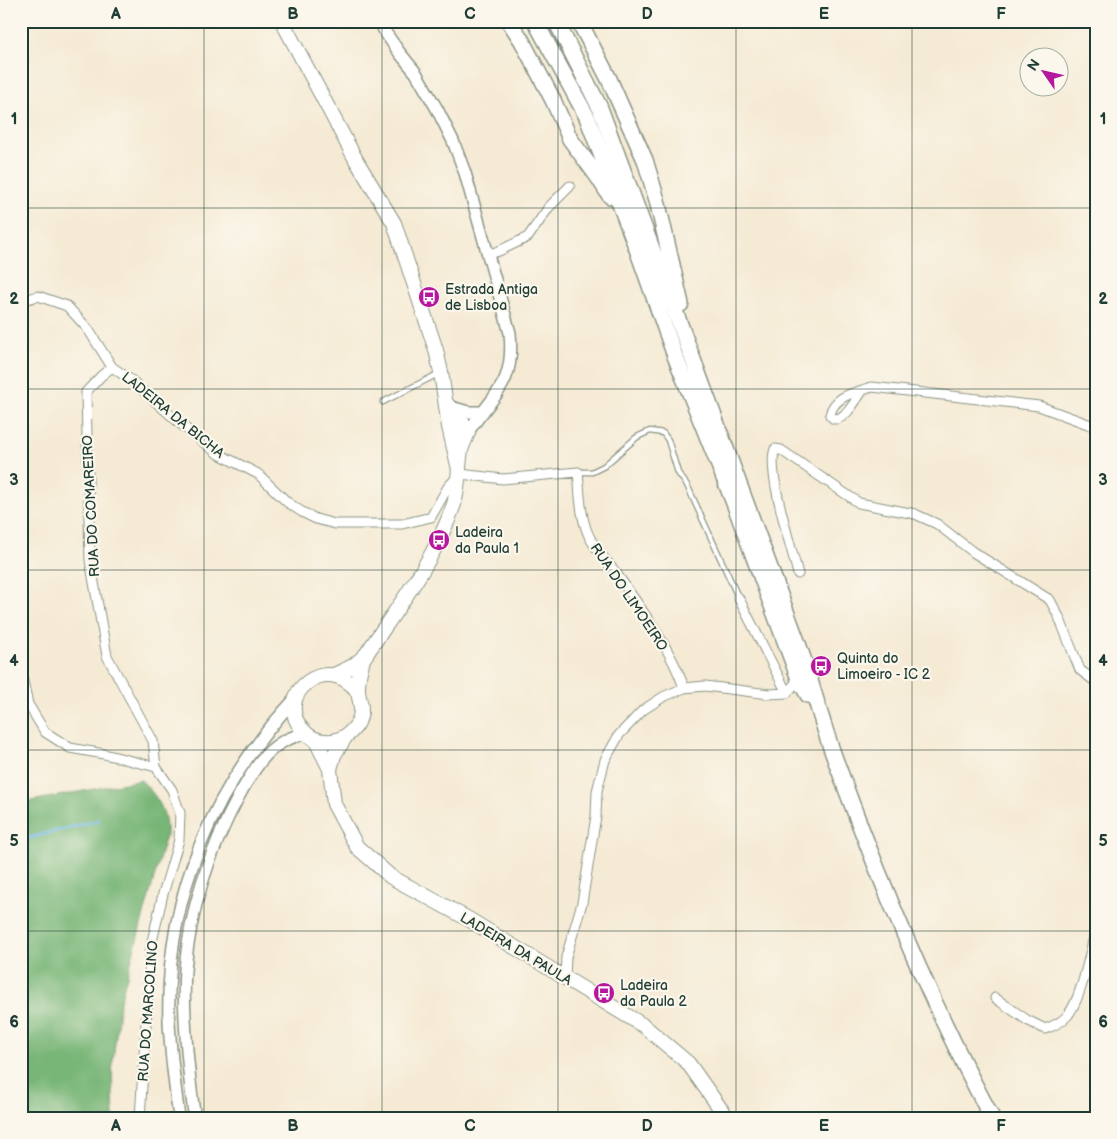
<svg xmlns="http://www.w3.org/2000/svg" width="1117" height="1139" font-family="'Balsamiq Sans',sans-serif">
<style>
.forest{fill:#78b677;stroke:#4c7a56}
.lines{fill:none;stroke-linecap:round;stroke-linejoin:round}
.stream{stroke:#6fb7e7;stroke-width:3}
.service-casing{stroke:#8a9484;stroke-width:7}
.minor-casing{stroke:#8a9484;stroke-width:11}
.tertiary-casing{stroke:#8a9484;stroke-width:14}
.primary-casing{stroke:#8a9484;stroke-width:16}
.trunk-casing{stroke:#8a9484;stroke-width:18}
.service{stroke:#fff;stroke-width:4.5}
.minor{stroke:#fff;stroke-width:9}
.tertiary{stroke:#fff;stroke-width:11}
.primary{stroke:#fff;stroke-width:14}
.trunk{stroke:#fff;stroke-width:15}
.grid{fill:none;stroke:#1f3d34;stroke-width:1;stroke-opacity:0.55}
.labels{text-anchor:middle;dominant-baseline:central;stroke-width:4.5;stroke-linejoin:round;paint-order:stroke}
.poi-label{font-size:14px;fill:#1f3d34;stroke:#fbf7ec;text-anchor:start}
.street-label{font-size:14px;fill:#1f3d34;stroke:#fbf7ec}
.neatline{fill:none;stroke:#1f3d34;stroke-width:2}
.grid-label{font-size:16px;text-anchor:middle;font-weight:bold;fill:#1f3d34}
</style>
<rect width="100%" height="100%" fill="#fbf7ec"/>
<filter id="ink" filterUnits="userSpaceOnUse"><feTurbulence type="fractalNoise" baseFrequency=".02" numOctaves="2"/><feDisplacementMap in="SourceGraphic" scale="10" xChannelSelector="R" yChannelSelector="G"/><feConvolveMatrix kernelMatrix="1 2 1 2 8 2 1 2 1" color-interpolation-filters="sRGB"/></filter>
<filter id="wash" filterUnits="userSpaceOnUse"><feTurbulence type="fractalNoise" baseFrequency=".0096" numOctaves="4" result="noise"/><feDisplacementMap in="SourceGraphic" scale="20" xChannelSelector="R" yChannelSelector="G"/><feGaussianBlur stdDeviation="1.12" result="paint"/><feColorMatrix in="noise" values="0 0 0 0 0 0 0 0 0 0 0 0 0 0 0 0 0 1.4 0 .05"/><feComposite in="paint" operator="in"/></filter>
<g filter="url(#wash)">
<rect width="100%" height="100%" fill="#f5ead4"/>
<!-- forest -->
<path class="forest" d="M141,780C158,798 167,810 166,835L120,1001L112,1069L114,1118H21V803Z"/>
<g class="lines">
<!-- stream -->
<path class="stream" d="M21,840L99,820"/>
</g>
</g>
<g filter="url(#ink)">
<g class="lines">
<!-- service casing -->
<g class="service-casing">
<path id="service" d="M383,402L440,373
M578,472H592L604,466L637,437L650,431L663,433L668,440L678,473L687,485L738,597"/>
</g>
<!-- minor casing -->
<g class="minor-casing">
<path id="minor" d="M489,254L499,251L528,237L549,207L570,186
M21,301L38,296L67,306L88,329L112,367L131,380L184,427L217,453L258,474L287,502L302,512L316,519L335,524H402L431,517L448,487L460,474L503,479L578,472C580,493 580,517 589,536C595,549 607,561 616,573C640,607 672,650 684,688
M112,367L101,376L86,392L90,560L107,656L153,741L156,767
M863,390C856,399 846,420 834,419L830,415C834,395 855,393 872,387L1039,406L1096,427
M798,574C792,549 766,470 775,449L781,450L859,503L915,514L937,524L973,552L1050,600L1059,617L1080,670L1096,682
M738,597L787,693
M21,672L28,704L45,732L70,748L104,754L156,767L172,790L180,813L179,840L163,894L151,946L140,1118
M565,978L566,957L582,903L596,816L597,791L605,760L619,735L643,710L663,697L684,688L705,686L769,694L787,693L799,679
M995,998L1027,1020L1045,1029C1054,1026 1062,1022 1068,1015C1082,997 1090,952 1096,929
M1083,1118L1096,1117"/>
</g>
<!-- tertiary casing -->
<g class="tertiary-casing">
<path id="tertiary" d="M380,21L385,32L399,52L416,73L437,109L453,141L465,173L510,333C515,386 494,393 468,432L461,433L449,427
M451,407L468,412H483
M179,1118C175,1085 170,1052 169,1020C165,897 213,786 296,698
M195,1118C191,1095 189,1073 187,1050C185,1024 183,997 185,970C190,908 210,849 240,794C256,765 272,738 307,734"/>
</g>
<!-- primary casing -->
<g class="primary-casing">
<path id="primary" d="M282,21L356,160L394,223L436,350L441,372L449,427L460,474
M334,675L353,666L365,656C397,608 435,560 454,504C459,486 458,468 461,450C463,444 466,438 468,432L463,423L446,403
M358,692C328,650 273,695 302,729C308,736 316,741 325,741C344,743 361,727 361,709C361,702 358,697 358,690C357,679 361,667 364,656
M315,739L330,769L334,804L357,847L391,877L470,920L644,1026L688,1063L727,1118
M330,769L334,755L346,736"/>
</g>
<!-- trunk casing -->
<g class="trunk-casing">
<path id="trunk" d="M509,21L522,41L553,100L570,139L598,177L610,196
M535,21L587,117L637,249L675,356L734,503L799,679L808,695
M556,21L600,108L797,641C811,679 820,718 834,756C879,880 930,1002 992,1118
M579,21L609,79L645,160L657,200L681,304"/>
</g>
<!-- service -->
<use href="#service" class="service"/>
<!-- minor -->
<use href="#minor" class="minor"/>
<!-- tertiary -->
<use href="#tertiary" class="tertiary"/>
<!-- primary -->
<use href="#primary" class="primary"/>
<!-- trunk -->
<use href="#trunk" class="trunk"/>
</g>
</g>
<!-- grid -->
<path class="grid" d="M204,21V1118M382,21V1118M558,21V1118M736,21V1118M912,21V1118M21,208H1096M21,389H1096M21,570H1096M21,750H1096M21,931H1096"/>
<!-- icons -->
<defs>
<g id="bus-disc" transform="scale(1.125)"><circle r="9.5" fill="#b5179e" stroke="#fbf7ec"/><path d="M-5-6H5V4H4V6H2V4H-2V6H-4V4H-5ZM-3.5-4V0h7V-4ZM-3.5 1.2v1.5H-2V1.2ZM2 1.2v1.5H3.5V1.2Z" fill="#fff"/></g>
</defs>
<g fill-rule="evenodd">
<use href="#bus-disc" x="429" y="297"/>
<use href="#bus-disc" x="439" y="540"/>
<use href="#bus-disc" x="821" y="666"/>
<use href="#bus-disc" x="604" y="993"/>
</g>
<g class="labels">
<!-- poi labels -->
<g class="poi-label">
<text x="445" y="289">Estrada Antiga<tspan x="445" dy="16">de Lisboa</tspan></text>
<text x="455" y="532">Ladeira<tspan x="455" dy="16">da Paula 1</tspan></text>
<text x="837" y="658">Quinta do<tspan x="837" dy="16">Limoeiro - IC 2</tspan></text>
<text x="620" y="985">Ladeira<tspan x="620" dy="16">da Paula 2</tspan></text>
</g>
<!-- street labels -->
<g class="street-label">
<text transform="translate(173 415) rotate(39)">LADEIRA DA BICHA</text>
<text transform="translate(91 506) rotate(-93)">RUA DO COMAREIRO</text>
<text transform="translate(629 597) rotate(56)">RUA DO LIMOEIRO</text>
<text transform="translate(516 949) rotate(31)">LADEIRA DA PAULA</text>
<text transform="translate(148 1011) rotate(-86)">RUA DO MARCOLINO</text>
</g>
</g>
<!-- margin -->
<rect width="1117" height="1139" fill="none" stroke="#fbf7ec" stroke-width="55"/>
<!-- north arrow -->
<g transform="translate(1044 72) rotate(304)"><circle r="24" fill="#fbf7ec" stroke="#a3ada2"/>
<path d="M0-4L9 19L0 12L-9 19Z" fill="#b5179e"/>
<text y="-8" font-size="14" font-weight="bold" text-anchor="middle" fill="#1f3d34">N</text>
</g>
<rect x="28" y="28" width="1062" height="1084" class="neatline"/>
<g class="grid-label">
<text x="116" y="19">A</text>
<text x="293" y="19">B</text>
<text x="470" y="19">C</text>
<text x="647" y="19">D</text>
<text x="824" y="19">E</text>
<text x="1001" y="19">F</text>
<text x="14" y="124">1</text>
<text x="1103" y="124">1</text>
<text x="14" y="304">2</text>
<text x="1103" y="304">2</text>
<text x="14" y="485">3</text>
<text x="1103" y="485">3</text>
<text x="14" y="666">4</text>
<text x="1103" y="666">4</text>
<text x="14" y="846">5</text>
<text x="1103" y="846">5</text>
<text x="14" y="1027">6</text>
<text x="1103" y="1027">6</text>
<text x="116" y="1131">A</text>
<text x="293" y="1131">B</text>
<text x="470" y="1131">C</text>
<text x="647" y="1131">D</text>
<text x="824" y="1131">E</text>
<text x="1001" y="1131">F</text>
</g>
</svg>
